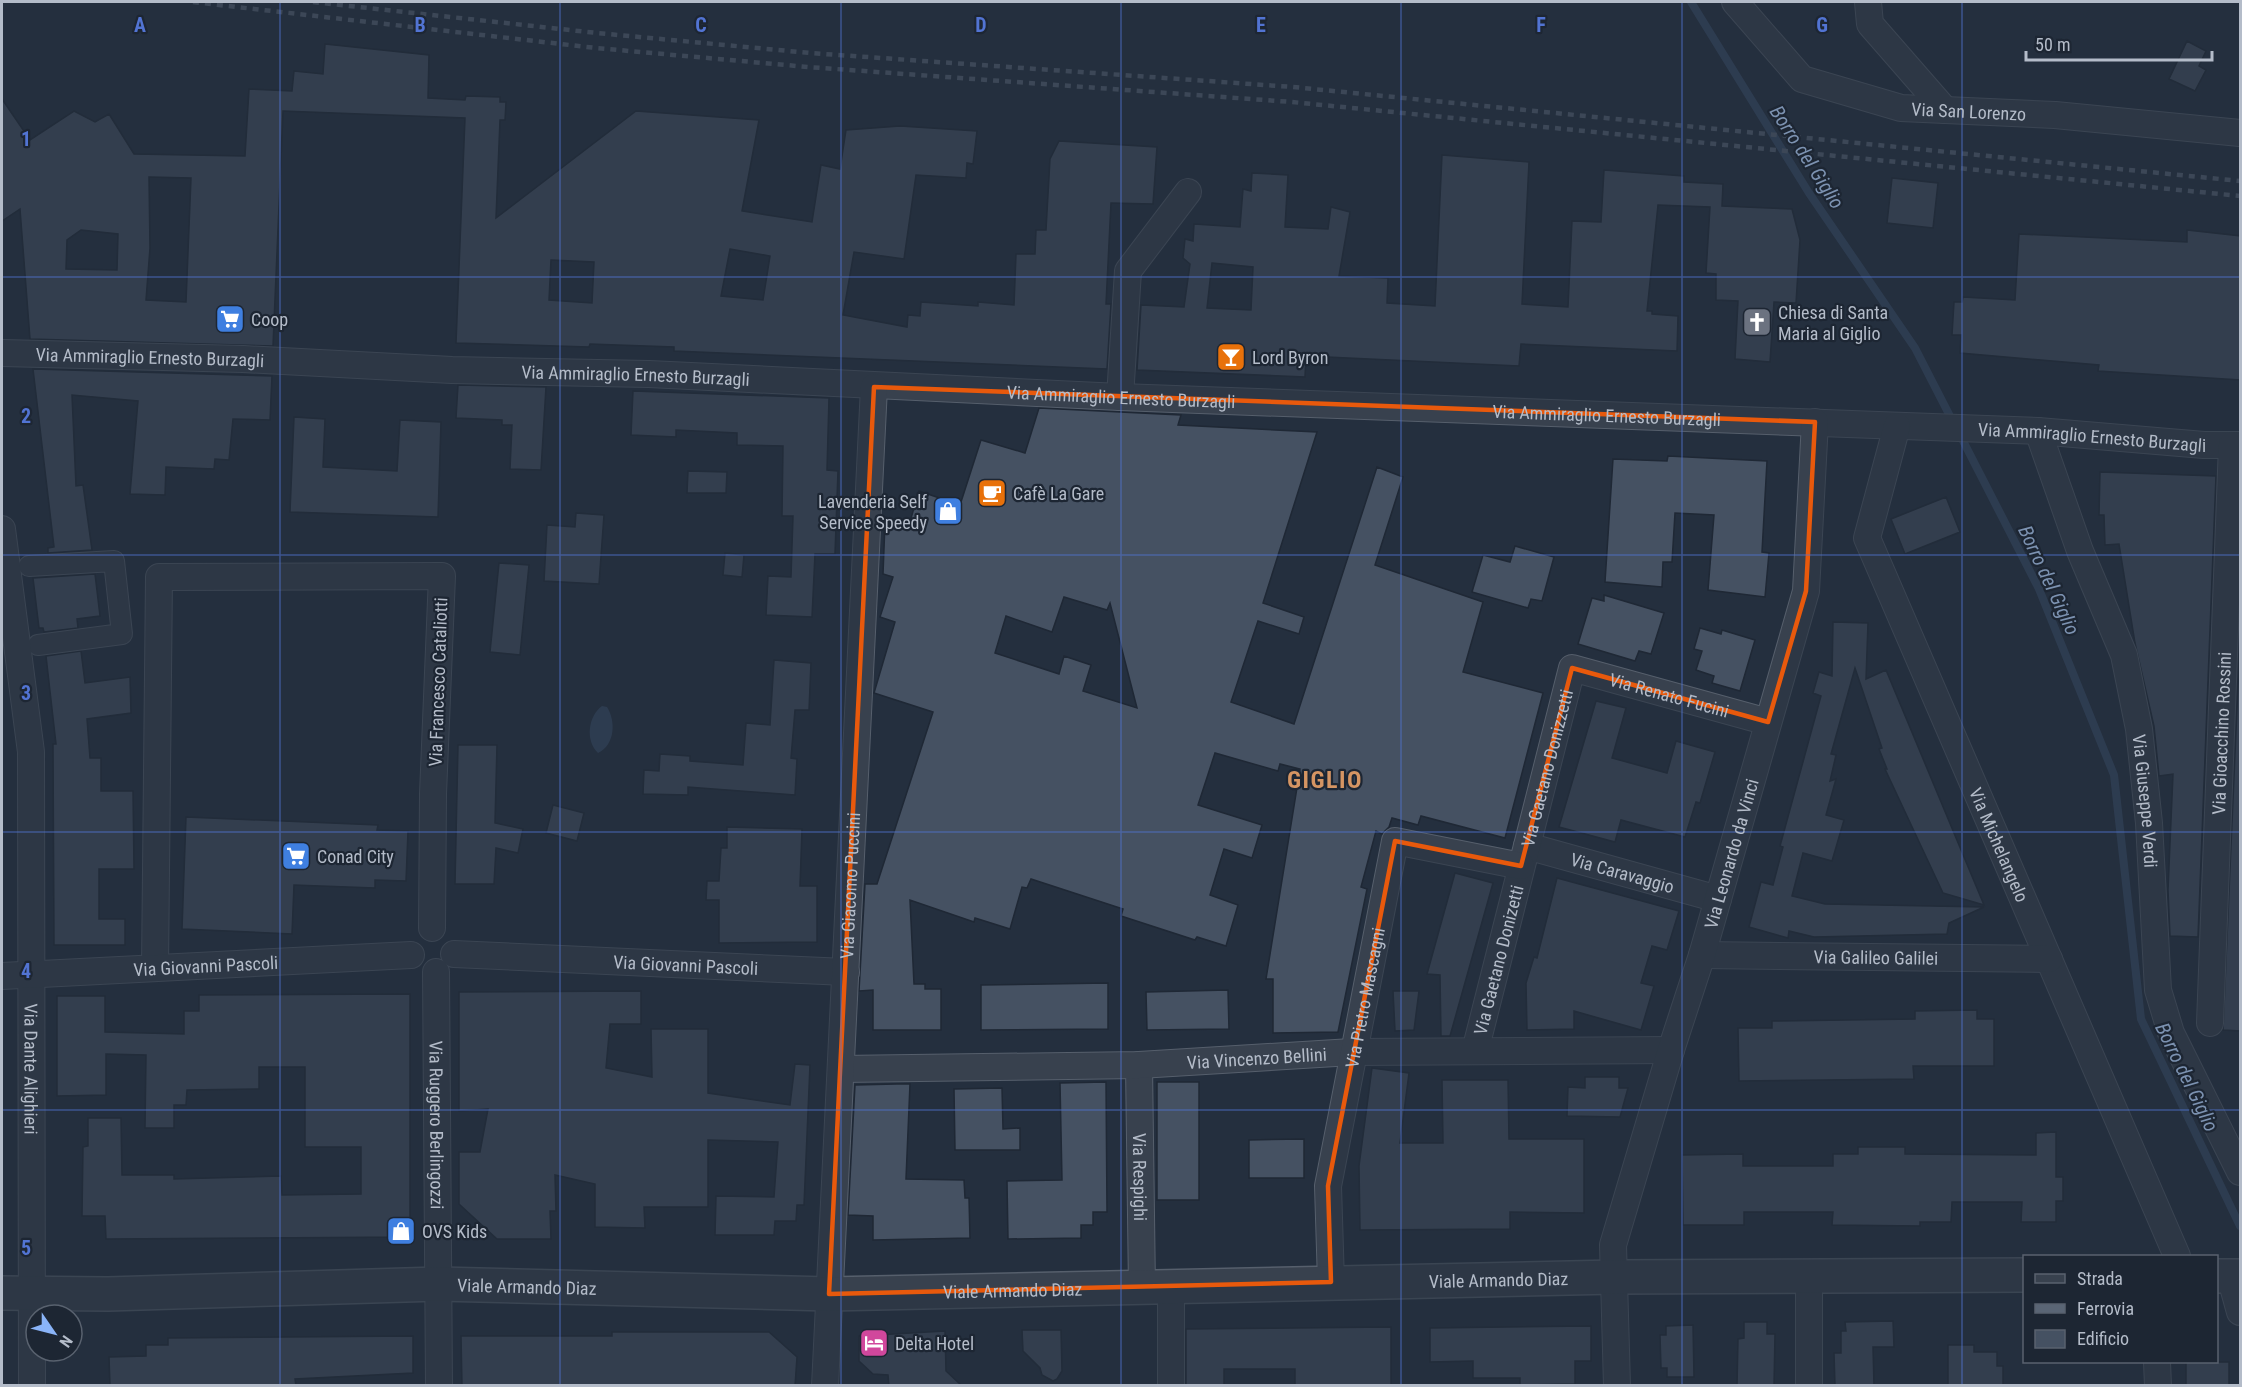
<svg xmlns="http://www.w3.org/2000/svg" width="2242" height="1387" font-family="'Roboto Condensed',sans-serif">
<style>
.water{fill:#394c67}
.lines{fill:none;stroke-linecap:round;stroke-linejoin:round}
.stream{stroke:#394c67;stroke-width:8}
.building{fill:#455162;stroke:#1f2835;stroke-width:1.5;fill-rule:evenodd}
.pedestrian-casing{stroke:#565f6c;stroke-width:22}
.minor-casing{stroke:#565f6c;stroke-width:28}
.tertiary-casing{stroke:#565f6c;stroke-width:36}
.pedestrian{stroke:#38414e;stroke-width:20}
.minor{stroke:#38414e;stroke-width:26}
.tertiary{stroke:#38414e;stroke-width:33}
.rail{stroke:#5a6575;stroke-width:4.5;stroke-dasharray:6 6;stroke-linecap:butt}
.marked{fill:none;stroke:#e8590c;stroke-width:4.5;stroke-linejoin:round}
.grid{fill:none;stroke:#5274d3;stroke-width:1.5;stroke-opacity:0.55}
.labels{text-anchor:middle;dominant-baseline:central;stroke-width:4.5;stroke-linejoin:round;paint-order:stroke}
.street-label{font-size:18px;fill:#b4bcc9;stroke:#1d2633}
.poi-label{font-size:18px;fill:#b4bcc9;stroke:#1d2633;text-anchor:start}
.water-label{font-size:20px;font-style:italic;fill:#7c92b1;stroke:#1d2633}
.district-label{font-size:24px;font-weight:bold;letter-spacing:1.5px;fill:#d59563;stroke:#1d2633}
.grid-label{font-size:20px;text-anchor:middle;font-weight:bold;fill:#5274d3;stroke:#1d2633;stroke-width:4.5;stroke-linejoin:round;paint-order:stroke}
</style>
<rect width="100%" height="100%" fill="#242f3e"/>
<!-- water -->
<path class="water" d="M602,706L607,707C616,721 615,745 598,753C585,741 588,716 602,706Z"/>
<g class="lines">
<!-- stream -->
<path class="stream" d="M1691,2L1809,193L1915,348L1953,422
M1959,433L2039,589L2114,775L2141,1019L2240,1226"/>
</g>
<!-- building -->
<path class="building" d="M2187,41L2206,51L2199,66L2206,70L2195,91L2169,79Z
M325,44L429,55L428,98L465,100L466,96L500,97V102H506L505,120H500L496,218L636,111L759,120L742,211L812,222L821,165L840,169L846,130L900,126L977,131L973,164L967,163L966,178L916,175L904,259L854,252L843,315L907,327L908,315L920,316L921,302L978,306V302L1014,305L1016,254H1035L1036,230H1046L1050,159L1059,141L1157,147L1153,204L1111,203L1106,304H1111L1107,369L674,351V347L590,344L589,347L456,343L465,118L283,111L273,346L30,339L20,209L2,221V99L30,140L74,111L95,122L109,114L134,154L245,156L249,89L292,91L294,71L323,74ZM149,177L191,178L186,302L146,300L150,248ZM81,230L118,234L117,270L66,269L67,240ZM730,249L770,256L763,300L721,296ZM551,260L594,262L592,303L549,300Z
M1442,155L1529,162L1522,304L1568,307L1572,221L1601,222L1604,170L1684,176V182L1723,184L1722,206L1792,209L1800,240L1796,303L1774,302L1770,362L1735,359L1738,301L1716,300V274L1706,273L1710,207L1658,205L1647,311H1652V314L1678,316L1677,351L1521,344L1519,366L1306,356L1305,377L1137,370L1141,305L1184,307L1190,264L1183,258L1185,239L1193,241L1194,224L1240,227L1243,189L1251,191L1252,173L1288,175L1285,227L1328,229L1331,207L1350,212L1339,276L1388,278L1387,303L1435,306ZM1212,263L1253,267L1251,310L1207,308Z
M1892,178L1938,183L1933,228L1887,223Z
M2187,230L2241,236V380L2098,371L2099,365L1960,353L1961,335H1952L1954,302H1962L1963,297L2015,300L2019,234L2187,242Z
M33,369L272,376L270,420L233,419L229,460L215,459L214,469L166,467L165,495L130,494L138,401L72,395L76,486L83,485L92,550L48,553V548L54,547Z
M458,385L546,387L541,470L510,469L512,425H502V420L456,418Z
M633,391L829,398L827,470L838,471L835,554H815L812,617L766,615L768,576L791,577L793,516H782L783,446L737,445V433L676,430V437L631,435Z
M1039,408L1181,415L1178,425L1317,432L1263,603L1304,617L1299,634L1258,621L1231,702L1294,724L1377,467L1403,477L1375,565L1483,602L1463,672L1543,693L1505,838L1421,816L1418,825L1392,818L1389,827L1382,834L1376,831L1361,887L1367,889L1338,1032L1273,1033V979H1266L1300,769L1280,764L1278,771L1215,753L1198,805L1262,825L1252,858L1224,849L1210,895L1238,905L1226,946L1197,937L1195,940L1121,916L1123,909L1031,879L1027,888L1022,887L1010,929L975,918L974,922L910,900L914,984H925V989H941V1030H873V990L859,991L865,884H877L933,712L874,693L895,622L880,617L893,577L883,574L885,523L909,525L919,491L960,505L981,440L1025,453ZM1064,597L1107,610L1110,603L1137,708L1083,691L1091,665L1064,656L1059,674L995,653L1006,616L1052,632Z
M294,417L325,419L323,467L397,471L400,420L441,422L438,517L290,512Z
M1668,456L1767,461L1762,552L1769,553L1765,597L1708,590L1714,515L1675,513L1672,562H1663L1662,587L1605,582L1613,459L1667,461Z
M688,471L727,472L726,493H687Z
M2100,472L2216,476L2198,937L2170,936L2168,890L2173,774L2159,776L2154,726L2135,643L2119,544L2105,545L2104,515H2099Z
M1946,497L1960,532L1905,554L1891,519Z
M576,513L604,515L599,584L544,581L547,525L575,527Z
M1515,546L1554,557L1542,601L1531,599L1528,608L1472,592L1483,555L1510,562Z
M725,553L744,555L742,577L723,575Z
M499,563L529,565L520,655L490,652Z
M95,574L100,616L77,619L78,628L44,632L43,628H39L33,578Z
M1604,595L1664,613L1651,654L1639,651L1635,661L1578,644L1592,598L1604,601Z
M2241,616V1031L2223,1030Z
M1833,622L1868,623L1866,679L1886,670L1984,905L1943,893L1885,769H1887L1879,749L1882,748L1855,668L1831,754L1836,755L1830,781L1836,779L1826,815L1844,820L1832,861L1803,853L1792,896L1825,904L1984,907L1949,923L1947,934L1814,937L1789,931L1788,938L1749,927L1761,882L1773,885L1783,847L1780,846L1821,696L1813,693L1819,672L1832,676Z
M1700,628L1721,634L1722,630L1755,640L1740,691L1712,683L1714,676L1696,670L1702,651L1694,649Z
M81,651L85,683L130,677L131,713L87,719L90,758H101V791H133L134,869H99V919H125V945H54L53,744H56L46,656Z
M774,660L811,663L809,710H795L791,758L797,759L795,795L688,787V795L643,794L644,770L659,771L660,754L690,756V761L743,765L746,723L770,725Z
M1596,701L1626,708L1612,758L1667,773L1676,741L1715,752L1700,803L1696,802L1685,837L1621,820L1615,842L1559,827Z
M458,745H497L495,823L523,829L518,853L496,848L494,884H455Z
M553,805L584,813L577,841L546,833Z
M186,817L378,825L377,830L408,831L406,881L375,880V888L294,885L292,934L182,929Z
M727,827L802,829L800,886H817V942L719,943V900H706L707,881H719L721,848H727Z
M1455,873L1493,883L1450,1036H1441L1440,975L1427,974Z
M1557,878L1679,911L1667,950L1652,946L1641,983L1654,986L1641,1030L1574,1011V1029L1527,1030L1526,983L1534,957L1537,958Z
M1108,983V1029L981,1030V985Z
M1228,990L1229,1029L1147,1030L1146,992Z
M641,991V1024H610L606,1068L652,1077L651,1029H708V1093L790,1105L795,1064L810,1065L804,1205H797L796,1221H775L774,1235H715L716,1196L774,1197L778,1142L708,1140V1207H644L645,1228L595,1227V1184L555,1175L556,1211H550L551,1239H497L459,1204V1152H480L488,1109L459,1111V992Z
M1393,991H1419L1414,1030L1395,1031Z
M410,994V1237L106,1239L105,1216H82L83,1147L88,1146V1118H121L122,1175H174V1179L281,1176L282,1195L361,1194V1147H305V1067H259V1089L187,1090L186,1105H174V1128H145L146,1055L106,1054V1095L57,1096V996H105V1032L184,1034V1011H199V995Z
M1977,1010V1019H1994V1066H1913L1914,1079L1739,1081L1738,1028H1772V1021L1915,1019V1011Z
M1372,1068L1409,1073L1400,1143H1443L1442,1080H1508L1509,1139H1584V1213L1510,1212V1229L1360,1230L1359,1166Z
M1585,1077H1619V1088H1628L1620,1117L1567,1116L1568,1087L1585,1088Z
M1106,1082L1107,1212H1093V1225H1081V1238L1008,1239L1007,1181L1062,1180L1060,1083Z
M1157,1082H1199V1200H1157Z
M896,1084H910L906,1179L964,1180L965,1198H969L970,1238L873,1240V1216L848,1215L855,1085Z
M1002,1088L1003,1129L1020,1128V1150H955L954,1089Z
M2056,1132V1177H2063V1201H2056V1222H2021L2022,1202H1952L1951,1222H1920V1226L1832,1225L1833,1212H1744V1225H1683L1682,1155L1743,1154V1166H1833V1154H1858V1147H1905V1154L2036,1155V1133Z
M1304,1139V1178H1249V1140Z
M1893,1321L1894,1347H1873L1874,1386H1835L1834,1353H1841V1331H1846L1845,1322Z
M1744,1322H1767V1334H1775L1774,1386H1737L1738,1339L1744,1338Z
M1693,1325L1694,1377H1667V1368H1661L1660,1335H1666V1326Z
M1591,1326V1361H1575V1384L1520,1385V1378H1473V1361L1430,1362V1328Z
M1391,1327V1386H1295V1369H1224V1386H1186V1329Z
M1022,1330H1061L1062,1371L1057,1379L1053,1381L1042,1375L1040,1368L1023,1351Z
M945,1331L946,1371L962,1386H889L888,1375L873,1374L859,1361V1336Z
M612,1332H769L797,1357L795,1386H462L461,1336H612Z
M413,1336V1373L295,1379L296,1386H110L109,1357L146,1356V1345H168V1338Z
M1948,1345H1974V1352H1997V1366H2003V1386H1948Z
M2186,1362H2229V1386H2186Z"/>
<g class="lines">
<!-- pedestrian casing -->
<g class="pedestrian-casing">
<path id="pedestrian" d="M29,566L114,561L122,634L38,645"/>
</g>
<!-- minor casing -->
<g class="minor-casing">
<g id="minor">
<path id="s1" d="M1735,2L1802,79L1901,108L2055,115L2240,133"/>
<path d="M1868,2L1870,24L1945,110"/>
<path id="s2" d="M2,353L243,359L452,370L649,374L1120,397L2038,431L2204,445H2240"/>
<path d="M1120,397L1128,271L1188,192"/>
<path id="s3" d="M1897,426L1867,538L2177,1256"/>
<path id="s4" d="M2038,431L2080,551L2124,655L2139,729L2149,823L2158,990L2171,1033L2240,1172"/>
<path id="s5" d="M2,529L31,752L32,1386"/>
<path id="s6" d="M1527,846L1718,899"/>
<path id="s7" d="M454,954L846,972"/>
<path id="s8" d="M1702,955L2049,959"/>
<path d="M155,968L159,577L442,576L433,794L432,928"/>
<path id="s9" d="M436,972L439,1386"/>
<path id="s10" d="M2,976L411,955"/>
<path id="s11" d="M2210,1023L2232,445"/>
<path id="s12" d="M1475,1051L1572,668L1768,722"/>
<path id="s13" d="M1139,1065L1142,1289"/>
<path id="s14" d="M841,1069L1139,1065L1352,1052L1671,1050"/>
<path d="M1809,1276V1386"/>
<path d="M2230,1276L2240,1312"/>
<path id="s15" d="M1331,1282L1328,1186L1395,841L1521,866"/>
<path d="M1171,1289V1386"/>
<path d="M2157,1362L2158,1386"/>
<path id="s16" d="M825,1386L874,387"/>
<path id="s17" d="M1617,1386L1613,1245L1671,1050L1702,955L1806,591L1815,422"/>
</g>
</g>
<!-- tertiary casing -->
<g class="tertiary-casing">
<g id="tertiary">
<path d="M2216,1276H2240"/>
<path id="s18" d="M2,1293L108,1294L439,1284L829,1294L1615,1277L2024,1275"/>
</g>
</g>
<!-- pedestrian -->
<use href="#pedestrian" class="pedestrian"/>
<!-- minor -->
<use href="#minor" class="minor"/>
<!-- tertiary -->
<use href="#tertiary" class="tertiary"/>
<!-- rail -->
<path class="rail" d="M193,2L596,48L808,67L1292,102L2240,196
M313,2L597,33L810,53L1293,87L2240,181"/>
</g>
<!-- marked area -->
<path d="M0 0H2242V1387H0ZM874,387L1815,422L1806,591L1768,722L1572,668L1521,866L1395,841L1328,1186L1331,1282L829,1294Z" fill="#242f3e" fill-opacity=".55" fill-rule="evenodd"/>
<path class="marked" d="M874,387L1815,422L1806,591L1768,722L1572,668L1521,866L1395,841L1328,1186L1331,1282L829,1294Z"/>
<!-- grid -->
<path class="grid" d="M280,2V1386M560,2V1386M841,2V1386M1121,2V1386M1401,2V1386M1682,2V1386M1962,2V1386M2,277H2240M2,555H2240M2,832H2240M2,1110H2240"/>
<!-- icons -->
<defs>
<g id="supermarket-square" transform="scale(1.5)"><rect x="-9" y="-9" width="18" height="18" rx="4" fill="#3f7fe0" stroke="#1d2633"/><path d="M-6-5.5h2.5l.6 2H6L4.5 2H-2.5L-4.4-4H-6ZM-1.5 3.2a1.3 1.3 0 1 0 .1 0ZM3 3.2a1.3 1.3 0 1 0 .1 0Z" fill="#fff"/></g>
<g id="church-square" transform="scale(1.5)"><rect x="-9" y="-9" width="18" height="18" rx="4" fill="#6b7280" stroke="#1d2633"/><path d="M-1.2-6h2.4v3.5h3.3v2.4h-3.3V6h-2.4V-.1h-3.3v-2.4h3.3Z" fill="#fff"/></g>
<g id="bar-square" transform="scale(1.5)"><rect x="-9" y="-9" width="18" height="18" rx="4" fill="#e8710a" stroke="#1d2633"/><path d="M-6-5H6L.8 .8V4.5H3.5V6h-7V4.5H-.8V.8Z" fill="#fff"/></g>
<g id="cafe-square" transform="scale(1.5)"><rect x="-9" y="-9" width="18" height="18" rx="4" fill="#e8710a" stroke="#1d2633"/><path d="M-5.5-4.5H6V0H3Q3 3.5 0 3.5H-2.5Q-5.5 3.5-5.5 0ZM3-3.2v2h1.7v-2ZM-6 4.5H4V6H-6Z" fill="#fff"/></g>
<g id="shop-square" transform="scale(1.5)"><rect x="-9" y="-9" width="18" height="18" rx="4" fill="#3f7fe0" stroke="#1d2633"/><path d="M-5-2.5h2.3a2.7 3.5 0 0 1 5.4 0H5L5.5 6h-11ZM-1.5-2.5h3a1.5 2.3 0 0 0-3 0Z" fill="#fff"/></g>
<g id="hotel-square" transform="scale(1.5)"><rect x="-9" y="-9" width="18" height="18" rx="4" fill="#d1479c" stroke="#1d2633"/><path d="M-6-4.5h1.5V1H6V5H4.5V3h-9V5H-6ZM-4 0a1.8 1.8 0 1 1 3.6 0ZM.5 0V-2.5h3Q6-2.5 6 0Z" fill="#fff"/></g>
</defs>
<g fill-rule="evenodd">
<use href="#supermarket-square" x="230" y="319"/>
<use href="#church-square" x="1757" y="322"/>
<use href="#bar-square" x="1231" y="357"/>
<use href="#cafe-square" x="992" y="493"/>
<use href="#shop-square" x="948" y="511"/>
<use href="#supermarket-square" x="296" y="856"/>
<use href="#shop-square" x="401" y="1231"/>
<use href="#hotel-square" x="874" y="1343"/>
</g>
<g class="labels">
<!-- street labels -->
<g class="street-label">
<text stroke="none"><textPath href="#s1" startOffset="273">Via San Lorenzo</textPath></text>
<text stroke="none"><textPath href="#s2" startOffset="148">Via Ammiraglio Ernesto Burzagli</textPath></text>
<text stroke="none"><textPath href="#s2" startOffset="634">Via Ammiraglio Ernesto Burzagli</textPath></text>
<text stroke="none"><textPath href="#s2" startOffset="1120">Via Ammiraglio Ernesto Burzagli</textPath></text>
<text stroke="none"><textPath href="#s2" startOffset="1606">Via Ammiraglio Ernesto Burzagli</textPath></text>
<text stroke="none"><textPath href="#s2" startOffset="2092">Via Ammiraglio Ernesto Burzagli</textPath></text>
<text transform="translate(438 682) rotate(-88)">Via Francesco Cataliotti</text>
<text stroke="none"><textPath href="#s12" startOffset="496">Via Renato Fucini</textPath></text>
<text stroke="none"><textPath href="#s11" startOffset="290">Via Gioacchino Rossini</textPath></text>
<text stroke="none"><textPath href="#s12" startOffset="292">Via Gaetano Donizzetti</textPath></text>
<text stroke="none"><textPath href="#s4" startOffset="388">Via Giuseppe Verdi</textPath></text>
<text stroke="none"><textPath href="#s3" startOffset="450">Via Michelangelo</textPath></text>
<text stroke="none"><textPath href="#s17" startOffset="550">Via Leonardo da Vinci</textPath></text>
<text stroke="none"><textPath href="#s6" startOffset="99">Via Caravaggio</textPath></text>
<text stroke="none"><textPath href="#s16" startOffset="501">Via Giacomo Puccini</textPath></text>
<text stroke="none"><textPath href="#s8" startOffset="174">Via Galileo Galilei</textPath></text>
<text stroke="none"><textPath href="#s12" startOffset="94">Via Gaetano Donizetti</textPath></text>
<text stroke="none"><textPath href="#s7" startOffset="232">Via Giovanni Pascoli</textPath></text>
<text stroke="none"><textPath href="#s10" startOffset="204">Via Giovanni Pascoli</textPath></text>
<text stroke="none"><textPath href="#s15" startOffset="288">Via Pietro Mascagni</textPath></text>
<text stroke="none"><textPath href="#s14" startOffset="416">Via Vincenzo Bellini</textPath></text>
<text stroke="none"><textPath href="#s5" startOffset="542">Via Dante Alighieri</textPath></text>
<text stroke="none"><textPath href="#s9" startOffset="153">Via Ruggero Berlingozzi</textPath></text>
<text stroke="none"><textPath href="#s13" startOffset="112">Via Respighi</textPath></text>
<text stroke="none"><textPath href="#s18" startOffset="1497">Viale Armando Diaz</textPath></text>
<text stroke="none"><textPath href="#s18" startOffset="525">Viale Armando Diaz</textPath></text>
<text stroke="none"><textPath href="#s18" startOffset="1011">Viale Armando Diaz</textPath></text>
</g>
<!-- poi labels -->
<g class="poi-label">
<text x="1778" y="312">Chiesa di Santa<tspan x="1778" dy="21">Maria al Giglio</tspan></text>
<text x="251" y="319">Coop</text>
<text x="1252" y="357">Lord Byron</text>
<text x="1013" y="493">Cafè La Gare</text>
<text x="927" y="501" text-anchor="end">Lavenderia Self<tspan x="927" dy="21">Service Speedy</tspan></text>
<text x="317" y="856">Conad City</text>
<text x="422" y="1231">OVS Kids</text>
<text x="895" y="1343">Delta Hotel</text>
</g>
<!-- water labels -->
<g class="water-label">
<text transform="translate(1807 157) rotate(57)">Borro del Giglio</text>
<text transform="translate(2049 580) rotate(65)">Borro del Giglio</text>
<text transform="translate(2187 1077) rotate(64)">Borro del Giglio</text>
</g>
<!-- district labels -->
<g class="district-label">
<text x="1325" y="780">GIGLIO</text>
</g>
</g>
<g class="grid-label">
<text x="140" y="32">A</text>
<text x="420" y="32">B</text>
<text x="701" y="32">C</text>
<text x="981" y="32">D</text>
<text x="1261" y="32">E</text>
<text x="1541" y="32">F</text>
<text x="1822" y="32">G</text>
<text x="26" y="146">1</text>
<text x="26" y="423">2</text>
<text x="26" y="700">3</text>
<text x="26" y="978">4</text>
<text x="26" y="1255">5</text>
</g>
<!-- border -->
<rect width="2242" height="1387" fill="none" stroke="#b4bcc9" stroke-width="6"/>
<!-- legend -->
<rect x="2023" y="1255" width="195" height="108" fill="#1d2633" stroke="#59626f" stroke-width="1.5"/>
<rect x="2035" y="1274" width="30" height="9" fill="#38414e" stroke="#59626f" stroke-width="1.5"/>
<text x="2077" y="1285" font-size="18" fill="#b4bcc9">Strada</text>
<rect x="2035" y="1304" width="30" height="9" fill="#5a6575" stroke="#59626f" stroke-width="1.5"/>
<text x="2077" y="1315" font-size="18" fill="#b4bcc9">Ferrovia</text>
<rect x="2035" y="1330" width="30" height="18" fill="#455162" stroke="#59626f" stroke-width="1.5"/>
<text x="2077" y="1345" font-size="18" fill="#b4bcc9">Edificio</text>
<!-- north arrow -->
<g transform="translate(54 1333) rotate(125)"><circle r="28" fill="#1d2633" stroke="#59626f" stroke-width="1.5"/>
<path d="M0-4.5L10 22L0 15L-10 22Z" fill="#8ab4f8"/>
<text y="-9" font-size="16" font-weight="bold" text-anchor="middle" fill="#b4bcc9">N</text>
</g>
<!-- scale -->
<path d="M2026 51v9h186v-9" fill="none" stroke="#b4bcc9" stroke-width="3"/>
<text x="2035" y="51" font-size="18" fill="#b4bcc9" stroke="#1d2633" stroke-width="4.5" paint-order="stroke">50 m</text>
</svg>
